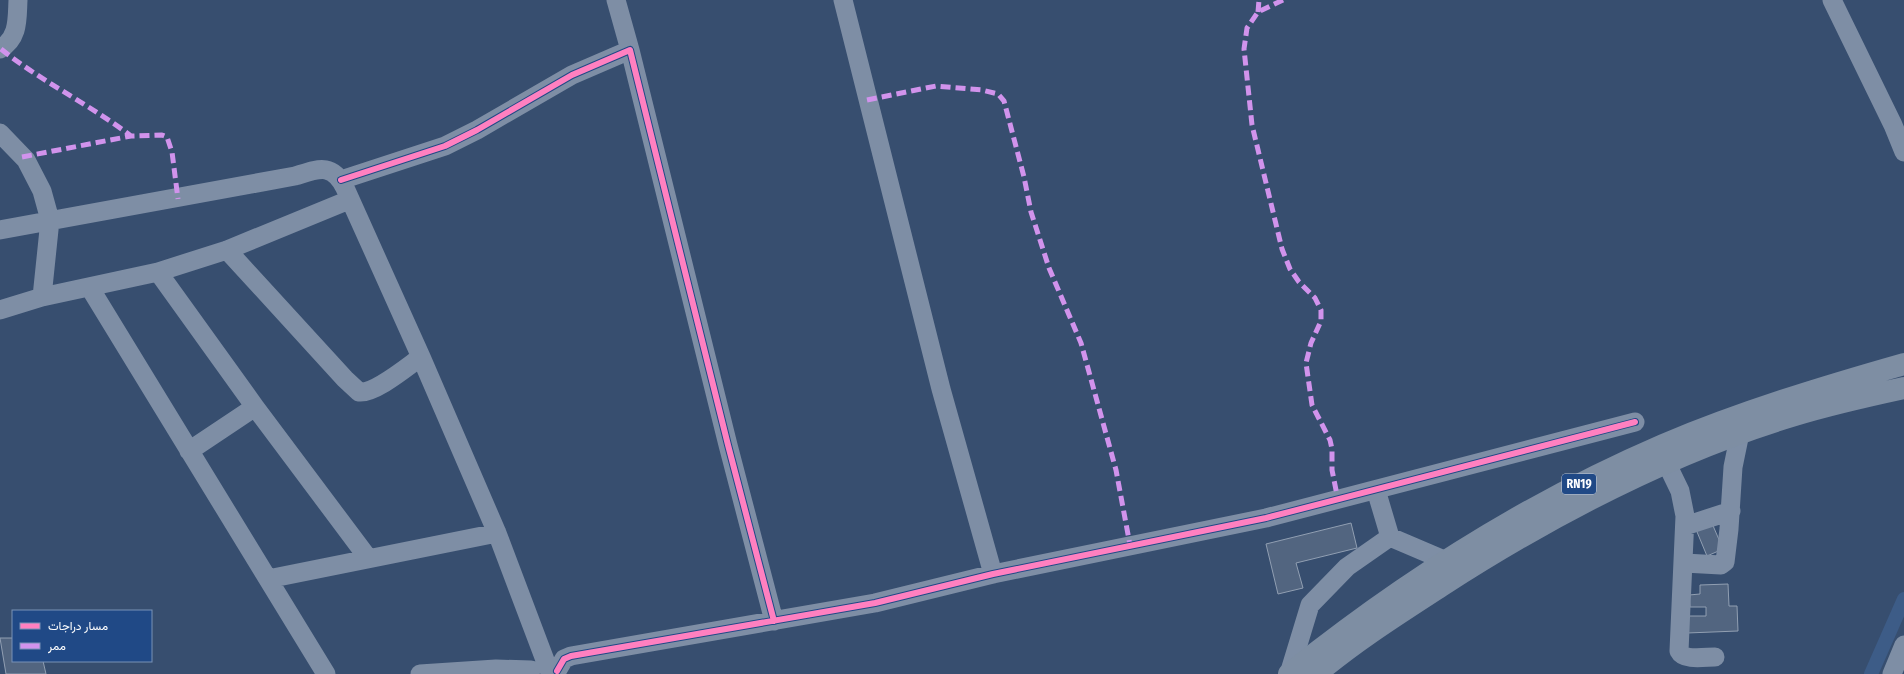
<svg xmlns="http://www.w3.org/2000/svg" width="1904" height="674" font-family="'Fira Sans Condensed',Vazirmatn,sans-serif">
<style>
.lines{fill:none;stroke-linecap:round;stroke-linejoin:round}
.canal{stroke:#3d5c87;stroke-width:14}
.building{fill:#526580;stroke:#919fb2}
.minor{stroke:#7e8ea5;stroke-width:19}
.highway{stroke:#7e8ea3;stroke-width:22}
.quiet{stroke:#d193ec;stroke-width:5;stroke-dasharray:10 5;stroke-linecap:butt}
.cycleway-casing{stroke:#204986;stroke-width:8}
.cycleway{stroke:#ff80c0;stroke-width:6}
.labels{text-anchor:middle;dominant-baseline:central;stroke-width:3.5;stroke-linejoin:round;paint-order:stroke}
.shield{fill:#204986;stroke:#bcc8db;stroke-width:1}
.shield-label{font-size:12px;font-weight:bold;fill:#fff}
</style>
<rect width="100%" height="100%" fill="#374e6f"/>
<g class="lines">
<!-- canal -->
<path class="canal" d="M1871,674L1904,599"/>
</g>
<!-- building -->
<path class="building" d="M1711,521L1723,549L1707,556L1695,527Z
M1351,523L1357,548L1296,563L1303,588L1278,594L1266,544Z
M1728,584L1729,606H1737L1738,631L1687,633L1686,616H1706V607H1690L1689,595L1700,594V585Z
M0,638H13V661H43L46,674H6Z"/>
<g class="lines">
<!-- minor -->
<path class="minor" d="M616,0L630,50
M843,0L941,389L993,574
M1832,0L1893,125L1904,152
M0,49C19,38 17,19 18,0
M0,133L26,160L42,191L50,220L42,297
M341,180L445,146L477,130L572,75L630,50L728,445L774,621
M0,230L295,176C318,169 332,162 345,188L421,357L497,533L548,668
M227,250L345,379L359,392C375,394 408,366 421,357
M158,272L255,407L368,558
M90,288L326,674
M0,310L42,297L158,272L227,250L349,200
M189,451L255,407
M1666,462L1680,491L1685,516L1679,651C1684,661 1705,657 1715,657
M1376,490L1390,537
M1685,526L1731,511
M1390,537L1444,560
M1684,563L1721,565L1725,562L1729,529L1733,467L1740,433
M268,579L497,533
M557,671L564,659L571,656L875,603L993,574L1266,518L1635,422
M420,674L496,669L531,670
M1289,674L1310,605L1347,567L1390,537
M1892,674L1904,645"/>
<!-- highway -->
<path class="highway" d="M1289,674C1405,581 1526,504 1663,445C1741,412 1823,387 1904,364
M1316,674C1355,641 1398,614 1441,586C1551,515 1668,453 1795,415C1831,404 1867,396 1904,388"/>
<!-- quiet -->
<path class="quiet" d="M1283,0L1258,12L1247,28L1244,49L1252,125L1282,249L1290,269L1299,282L1315,298L1321,310V321L1311,343L1306,363L1312,405L1330,440L1332,449V470L1338,500
M1258,12L1259,0
M1,49C42,82 89,104 131,136L162,135L167,137L172,152L178,199
M867,100L936,86L982,90L998,94L1004,101L1024,177L1031,212L1049,268L1081,343L1097,401L1116,470L1130,545
M22,157L131,136"/>
<!-- cycleway casing -->
<g class="cycleway-casing">
<path id="cycleway" d="M341,180L445,146L477,130L572,75L630,50L728,445L774,621
M557,671L564,659L571,656L875,603L993,574L1266,518L1635,422"/>
</g>
<!-- cycleway -->
<use href="#cycleway" class="cycleway"/>
</g>
<g class="labels">
<!-- shield labels -->
<rect class="shield" x="1562" y="474" width="34" height="20" rx="3"/>
<g class="shield-label">
<text x="1579" y="484">RN19</text>
</g>
</g>
<!-- legend -->
<rect x="12" y="610" width="140" height="52" fill="#204986" stroke="#7992b6"/>
<rect x="20" y="623" width="20" height="6" fill="#ff80c0" stroke="#7992b6"/>
<text x="48" y="630" font-size="12" fill="#ffffff">مسار دراجات</text>
<rect x="20" y="643" width="20" height="6" fill="#d193ec" stroke="#7992b6"/>
<text x="48" y="650" font-size="12" fill="#ffffff">ممر</text>
</svg>
